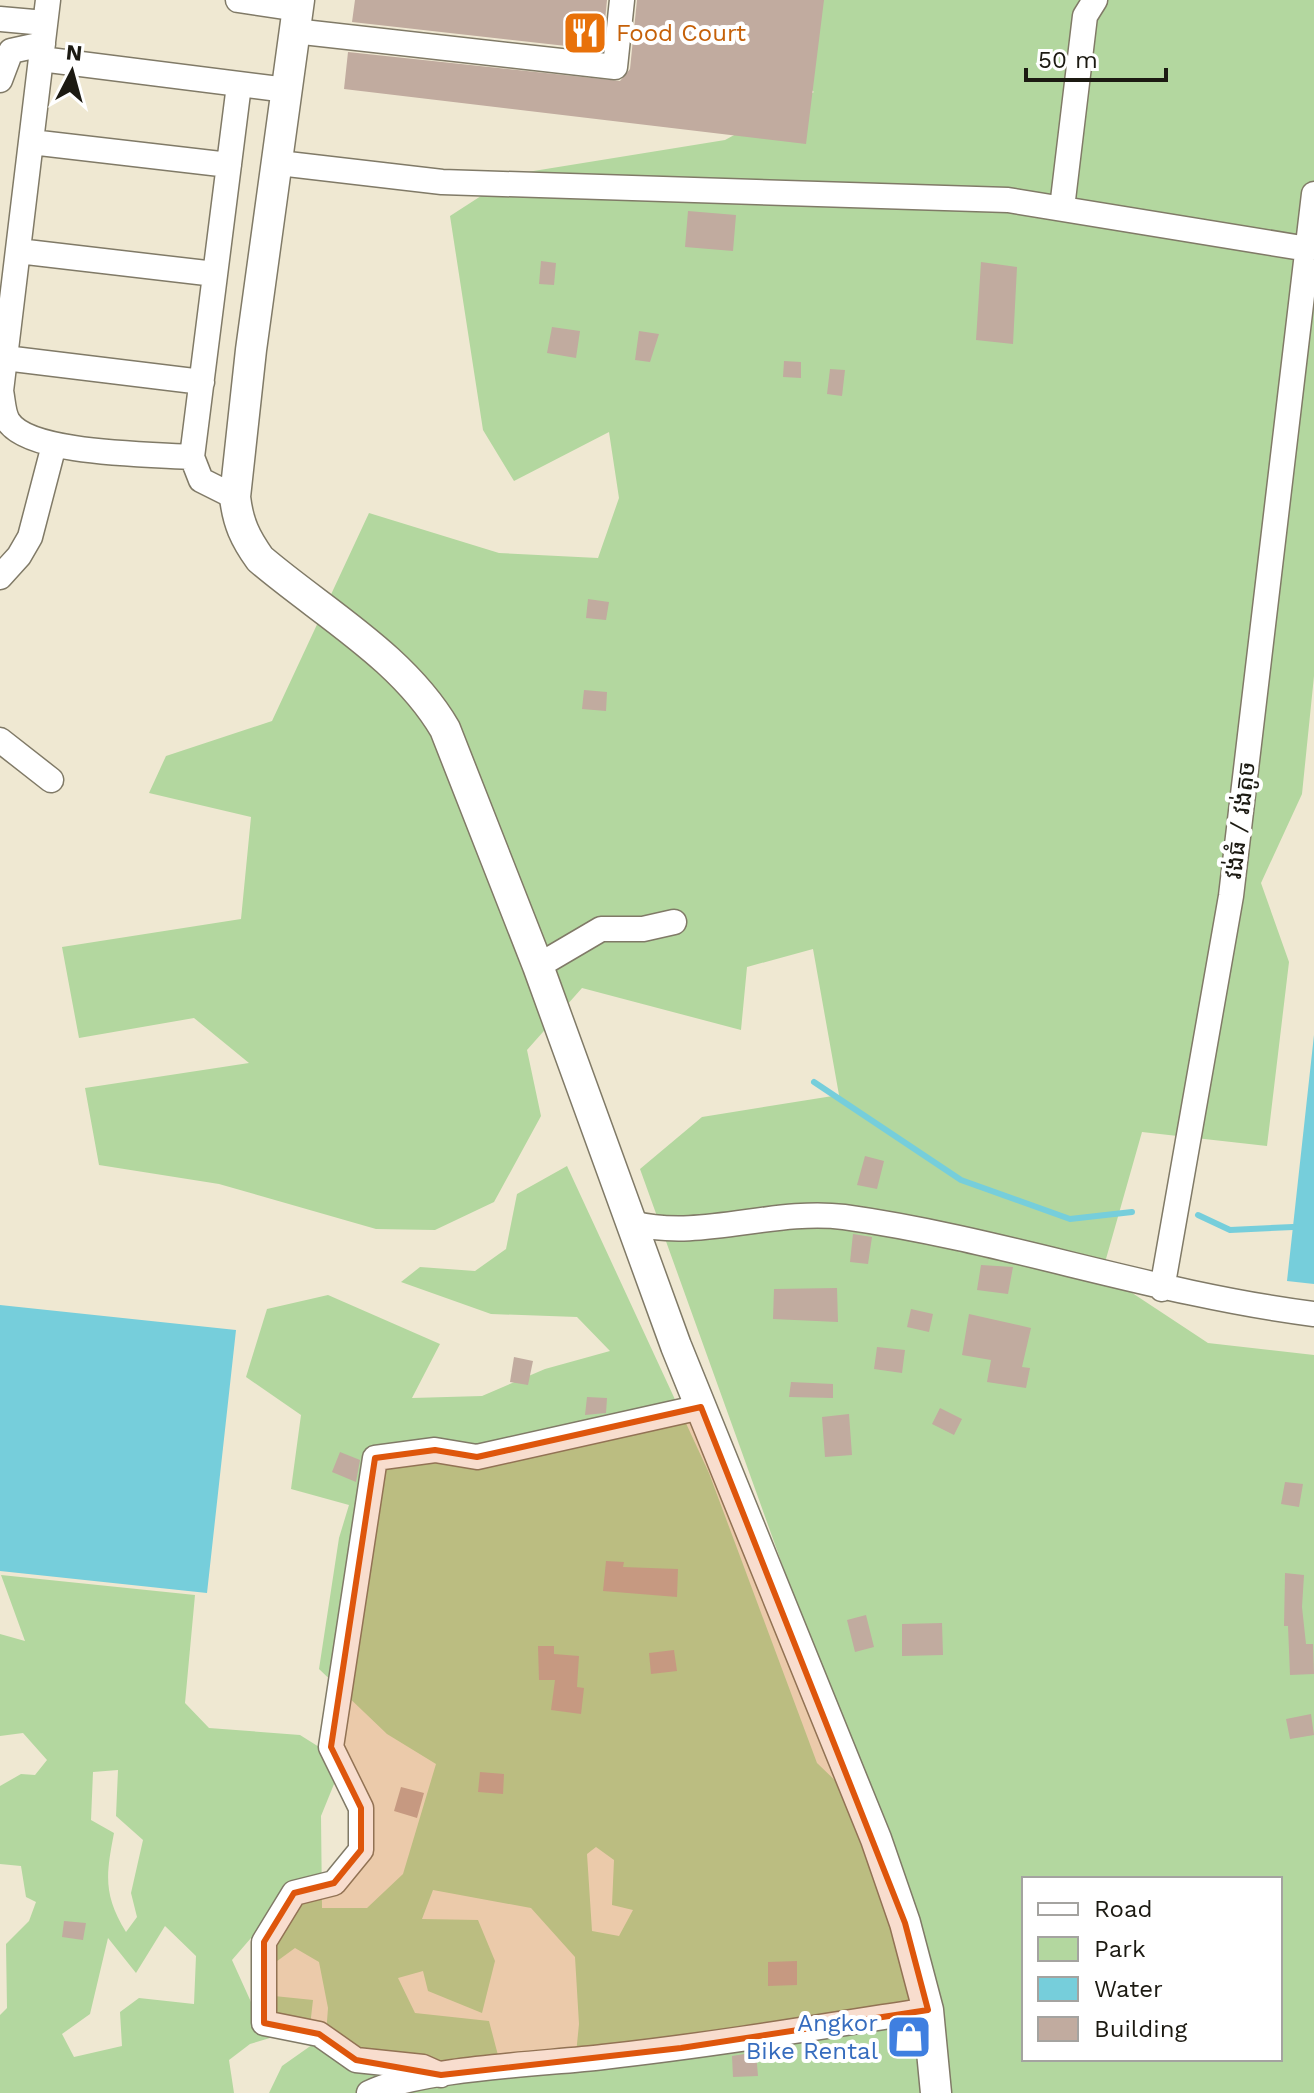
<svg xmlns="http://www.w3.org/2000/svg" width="1314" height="2093" font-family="'Work Sans','Noto Sans Khmer',sans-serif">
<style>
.green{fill:#b3d79f;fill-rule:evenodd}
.water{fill:#76cedb}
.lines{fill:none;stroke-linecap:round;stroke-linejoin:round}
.stream{stroke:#76cedb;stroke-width:6}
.building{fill:#c1ab9f}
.minor-casing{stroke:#807a67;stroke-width:27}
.major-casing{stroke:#807a67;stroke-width:33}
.minor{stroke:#fff;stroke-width:24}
.major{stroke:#fff;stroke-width:30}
.marked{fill:#de560c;fill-opacity:0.2;stroke:#de560c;stroke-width:6;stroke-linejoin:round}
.labels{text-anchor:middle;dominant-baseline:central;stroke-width:8;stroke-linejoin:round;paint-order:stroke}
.food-label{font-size:24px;fill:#c56008;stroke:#fff;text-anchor:start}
.street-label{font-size:24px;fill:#1c1a12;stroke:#fff}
.shop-label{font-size:24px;fill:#366cbe;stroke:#fff;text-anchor:end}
</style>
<rect width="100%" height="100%" fill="#efe8d2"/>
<!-- green -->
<path class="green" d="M701,0H1314V676L1302,794L1261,883L1289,962L1267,1146L1142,1132L1102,1273L1208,1343L1314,1355V2093H269L282,2066L326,2035L328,2008L319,1962L295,1948L269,1967L251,1938L232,1960L251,2002L274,1996L313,2000L310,2026L250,2044L229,2060L234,2093H0V2015L7,2008L6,1944L29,1921L36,1902L26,1897L21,1866L0,1864V1786L21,1774L35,1775L47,1760L23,1733L0,1736V1634L25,1641L1,1575L195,1595L185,1703L209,1728L300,1735L343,1762L321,1816L322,1908H367L403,1874L436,1764L387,1734L319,1669L339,1538L349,1505L291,1489L301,1415L246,1377L267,1309L328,1295L440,1344L412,1398L482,1396L545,1369L610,1351L577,1317L491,1314L401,1282L420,1267L475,1271L506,1249L517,1194L567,1166L709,1473L817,1763L873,1817L640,1169L702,1117L839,1095L813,949L747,967L741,1030L582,988L527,1050L541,1116L494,1202L435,1230L376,1229L219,1184L99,1165L85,1088L249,1063L194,1018L79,1038L62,947L241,919L251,817L149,793L166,756L272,721L369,513L499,553L598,558L619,498L609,432L514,481L483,430L450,216L515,174L725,140L814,92ZM118,1770L116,1816L143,1840L131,1893L137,1917L126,1932C103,1894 106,1875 114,1833L91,1820L93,1772ZM596,1847L614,1860L612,1905L633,1910L619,1936L592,1931L587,1854ZM1024,1879H1280V2059H1024ZM433,1890L531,1908L575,1957L579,2024L576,2054L499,2059L489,2021L415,2013L398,1978L423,1971L428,1991L482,2013L495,1961L478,1920L422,1919ZM165,1926L196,1956L194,2004L139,1998L120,2012L122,2046L74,2057L62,2034L90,2014L108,1938L136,1973Z"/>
<!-- water -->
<path class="water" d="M1314,1035V1284L1287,1281Z
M0,1305L236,1330L207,1593L0,1571Z"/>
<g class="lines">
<!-- stream -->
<path class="stream" d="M814,1082L961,1180L1070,1219L1132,1212
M1198,1215L1230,1230L1293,1227"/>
</g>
<!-- building -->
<path class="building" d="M355,0H607L602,50L352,22Z
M637,0H824L806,144L344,89L348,52L620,81L630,69Z
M688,211L736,215L733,251L685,247Z
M541,261L556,263L554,285L539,284Z
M981,262L1017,267L1013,344L976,340Z
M552,327L580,331L576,358L547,353Z
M639,331L659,334L650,362L635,360Z
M784,361L801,362V378L783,377Z
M830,369L845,370L842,396L827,394Z
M588,599L609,602L606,620L586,618Z
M584,690L607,692L606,711L582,709Z
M865,1156L884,1161L877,1189L857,1185Z
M853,1234L872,1237L868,1264L850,1262Z
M981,1265L1013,1267L1008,1294L977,1290Z
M837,1288L838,1322L773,1319L774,1289Z
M911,1309L933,1314L929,1332L907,1327Z
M969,1314L1031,1328L1022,1367L1030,1368L1026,1388L987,1382L991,1360L962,1355Z
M877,1347L905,1350L902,1373L874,1369Z
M514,1357L533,1361L528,1385L510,1382Z
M791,1382L833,1384V1398L789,1397Z
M587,1397L607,1398L606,1413L585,1415Z
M940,1408L962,1419L954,1435L932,1424Z
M849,1414L852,1455L825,1457L822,1417Z
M340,1452L360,1460L356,1482L332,1472Z
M1285,1482L1303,1484L1299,1507L1281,1504Z
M606,1561L624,1562L623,1567L678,1569L677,1597L603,1591Z
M1285,1573L1304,1575L1302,1607L1306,1644H1313L1314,1674L1290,1675L1288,1626H1284Z
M866,1615L874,1647L855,1652L847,1620Z
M942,1623L943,1655L902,1656V1624Z
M538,1646H554V1654L579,1656L577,1687L584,1688L581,1714L551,1710L555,1680H539Z
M674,1650L677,1671L651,1674L649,1653Z
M1311,1714L1314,1735L1290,1739L1286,1719Z
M480,1772L504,1774L503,1794L478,1792Z
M401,1787L424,1793L417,1818L394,1811Z
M64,1921L86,1923L83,1940L62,1937Z
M797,1961V1985L768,1986V1962Z
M756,2052L758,2076L733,2077L732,2056Z"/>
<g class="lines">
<!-- minor casing -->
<g class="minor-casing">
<path id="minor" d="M48,0L1,391C3,400 3,413 8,421C29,455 153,454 192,457L201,480L235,497
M238,0L298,9
M0,19L45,23
M294,31L615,67L622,0
M41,59L287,90
M0,80L11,51L43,44
M31,142L229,165
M279,163L442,182L1008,200L1308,249
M1062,208L1085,16L1095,0
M18,251L215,274
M5,358L202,382
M192,457L239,85
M0,577L19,556L30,537L54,445
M0,740L51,780
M538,966L601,929H643L674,922
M632,1223C701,1241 773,1208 844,1217C1002,1239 1154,1294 1314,1314
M1162,1289L1231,896L1314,194
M441,2075L423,2067L356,2060L319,2034L264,2023V1942L294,1893L334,1883L361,1850V1808L331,1747L375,1458L435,1450L477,1457L701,1407
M369,2093C418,2068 544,2064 603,2057C712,2045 820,2027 928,2010"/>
</g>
<!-- major casing -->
<g class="major-casing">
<path id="major" d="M299,0L251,350L235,497C238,523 245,538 260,559C322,612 403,657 445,729L538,966L676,1346L876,1839L905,1923L928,2010L936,2093"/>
</g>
<!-- minor -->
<use href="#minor" class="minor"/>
<!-- major -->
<use href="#major" class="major"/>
</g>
<!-- marked area -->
<path class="marked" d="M701,1407L905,1923L928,2010L681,2048L441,2075L356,2060L319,2034L264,2023V1942L294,1893L334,1883L361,1850V1808L331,1747L375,1458L435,1450L477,1457Z"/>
<!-- icons -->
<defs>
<g id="restaurant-square" transform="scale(2.3)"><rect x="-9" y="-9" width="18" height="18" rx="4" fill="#e8710a" stroke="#fff"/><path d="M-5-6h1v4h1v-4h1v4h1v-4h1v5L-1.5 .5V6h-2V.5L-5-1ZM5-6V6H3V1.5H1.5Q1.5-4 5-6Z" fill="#fff"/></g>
<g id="shop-square" transform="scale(2.3)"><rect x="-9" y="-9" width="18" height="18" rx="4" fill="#3f7fe0" stroke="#fff"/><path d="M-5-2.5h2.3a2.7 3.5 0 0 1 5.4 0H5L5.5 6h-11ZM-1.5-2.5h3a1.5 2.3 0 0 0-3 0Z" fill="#fff"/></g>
</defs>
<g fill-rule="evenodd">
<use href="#restaurant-square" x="585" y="33"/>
<use href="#shop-square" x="909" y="2037"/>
</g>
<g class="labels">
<!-- food labels -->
<g class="food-label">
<text x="616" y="33">Food Court</text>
</g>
<!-- street labels -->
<g class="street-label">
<text transform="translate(1240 820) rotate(-83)">វង់ធំ / វង់តូច</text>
</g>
<!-- shop labels -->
<g class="shop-label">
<text x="878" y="2023">Angkor<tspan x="878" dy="28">Bike Rental</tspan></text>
</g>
</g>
<!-- legend -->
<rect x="1022" y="1877" width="260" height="184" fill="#ffffff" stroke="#a4a3a0" stroke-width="2"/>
<rect x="1038" y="1903" width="40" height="12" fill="#ffffff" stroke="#a4a3a0" stroke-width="2"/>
<text x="1094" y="1917" font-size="24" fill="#1c1a12">Road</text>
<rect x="1038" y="1937" width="40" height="24" fill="#b3d79f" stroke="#a4a3a0" stroke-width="2"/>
<text x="1094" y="1957" font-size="24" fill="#1c1a12">Park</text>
<rect x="1038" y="1977" width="40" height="24" fill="#76cedb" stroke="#a4a3a0" stroke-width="2"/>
<text x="1094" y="1997" font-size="24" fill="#1c1a12">Water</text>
<rect x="1038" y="2017" width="40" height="24" fill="#c1ab9f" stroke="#a4a3a0" stroke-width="2"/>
<text x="1094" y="2037" font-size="24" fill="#1c1a12">Building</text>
<!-- north arrow -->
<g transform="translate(72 72) rotate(6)" stroke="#ffffff" stroke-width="6" paint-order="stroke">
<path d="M0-6L14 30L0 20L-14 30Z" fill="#1c1a12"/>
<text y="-12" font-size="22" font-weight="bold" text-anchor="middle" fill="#1c1a12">N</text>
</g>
<!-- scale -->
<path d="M1026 68v12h140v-12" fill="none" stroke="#1c1a12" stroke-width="4"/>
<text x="1038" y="68" font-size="24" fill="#1c1a12" stroke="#ffffff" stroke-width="6" paint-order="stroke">50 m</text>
</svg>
